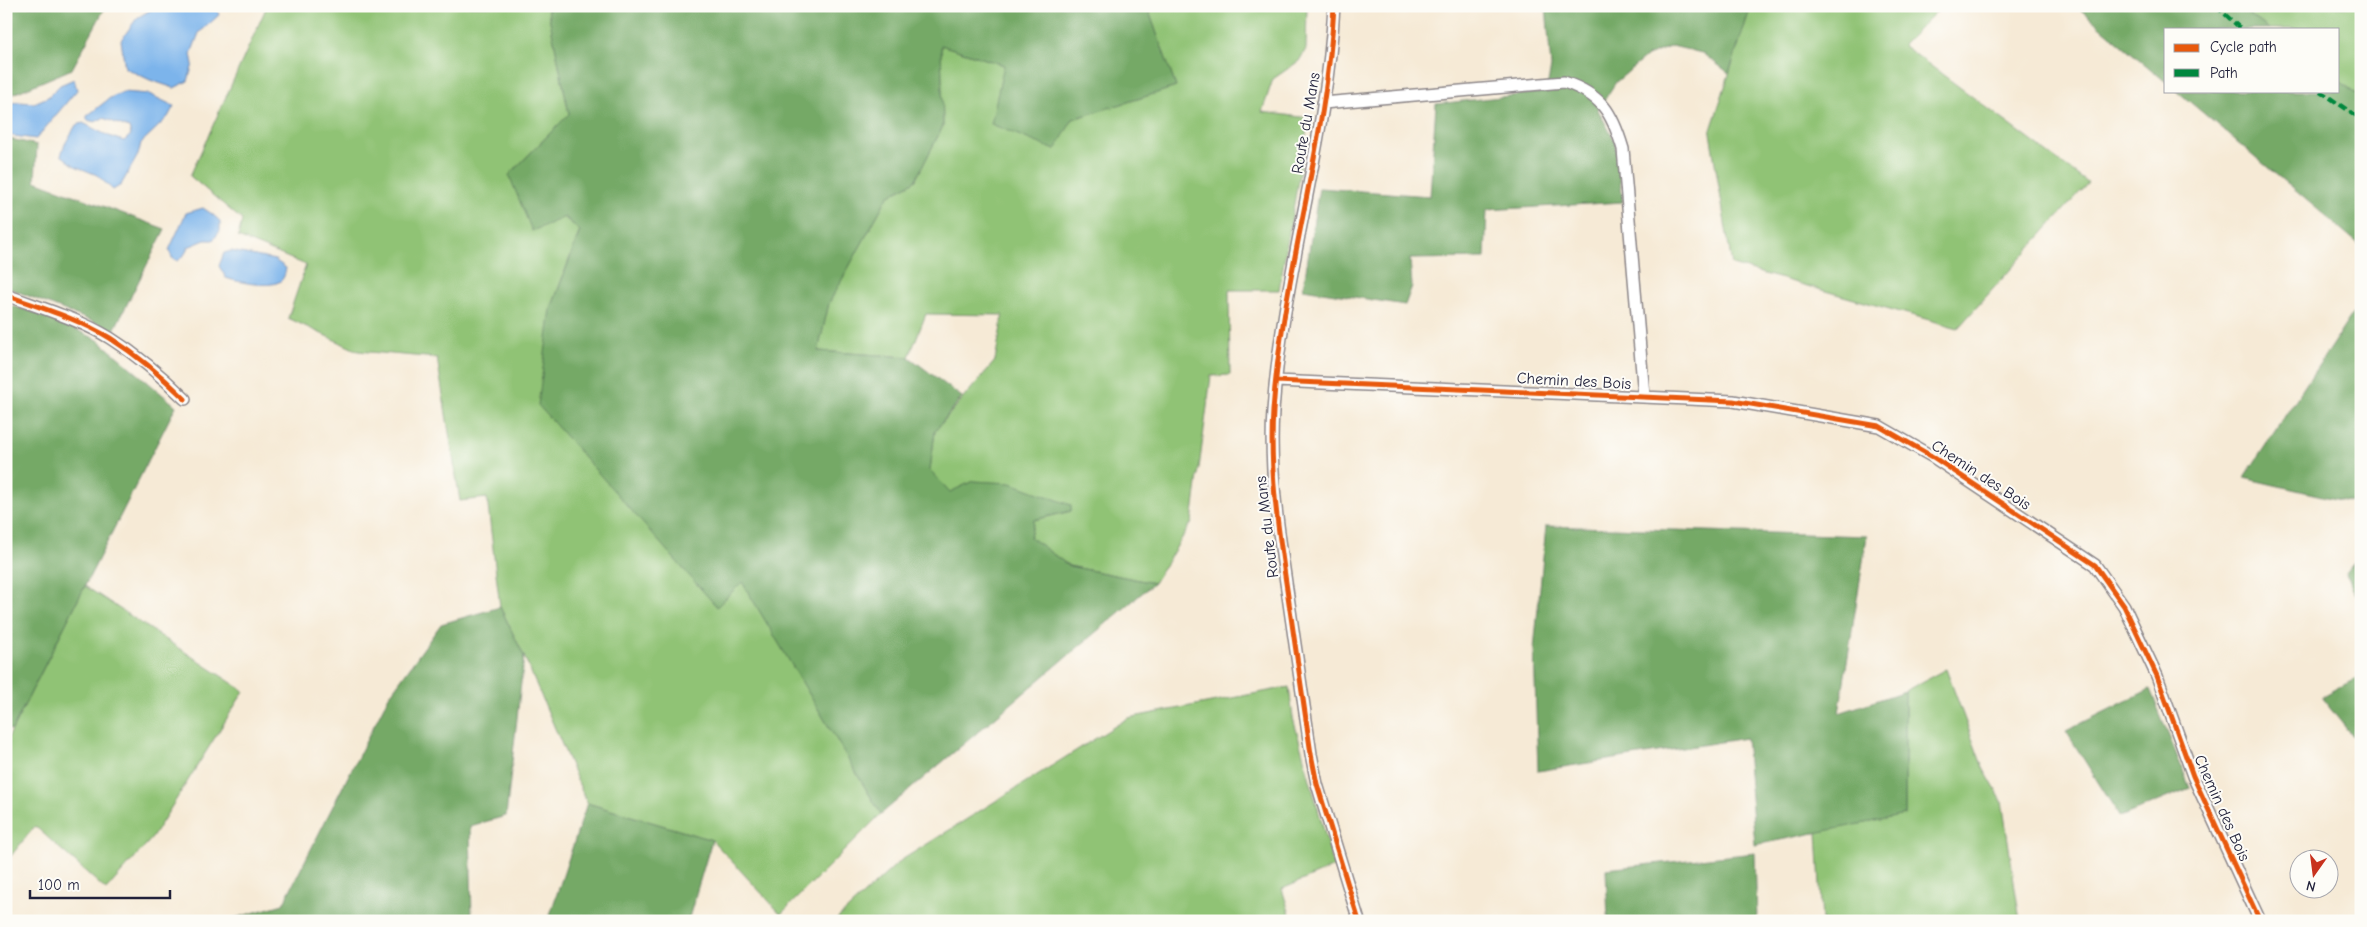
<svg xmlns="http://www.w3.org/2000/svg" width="2367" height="927" font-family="'Comic Neue',sans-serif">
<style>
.green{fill:#90c374;stroke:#597258}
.forest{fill:#74a966;stroke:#4b6650}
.water{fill:#7bb4eb;stroke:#4e6b93}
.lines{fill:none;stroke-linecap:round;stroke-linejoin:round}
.minor-casing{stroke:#8c8688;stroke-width:14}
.minor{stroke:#fff;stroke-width:11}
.quiet{stroke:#00873e;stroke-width:4;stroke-dasharray:8 4;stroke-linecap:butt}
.cycleway-casing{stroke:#fdfcf7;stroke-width:8}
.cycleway{stroke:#e8590c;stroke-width:5}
.labels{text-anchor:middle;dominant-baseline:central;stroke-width:4;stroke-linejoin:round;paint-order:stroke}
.street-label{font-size:16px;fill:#22223b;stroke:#fdfcf7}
</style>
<rect width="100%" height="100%" fill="#fdfcf7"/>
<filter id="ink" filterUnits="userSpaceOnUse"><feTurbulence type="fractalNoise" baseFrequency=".02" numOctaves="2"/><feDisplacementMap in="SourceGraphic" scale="10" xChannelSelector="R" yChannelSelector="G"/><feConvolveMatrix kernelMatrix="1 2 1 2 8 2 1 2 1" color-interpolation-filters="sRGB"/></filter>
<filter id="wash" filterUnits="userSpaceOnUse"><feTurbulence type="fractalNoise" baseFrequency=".0096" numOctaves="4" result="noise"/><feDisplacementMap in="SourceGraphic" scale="20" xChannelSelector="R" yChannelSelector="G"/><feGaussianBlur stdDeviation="1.12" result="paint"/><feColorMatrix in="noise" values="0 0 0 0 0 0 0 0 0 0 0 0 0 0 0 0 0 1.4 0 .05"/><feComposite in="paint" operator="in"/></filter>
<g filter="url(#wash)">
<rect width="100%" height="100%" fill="#f6ead6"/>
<!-- green -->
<path class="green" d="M267,6H547L569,114L509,175L580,230L551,309L717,606L742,581L881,814L781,914L712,840L587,803L524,656L500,607L487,498L460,501L437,358L358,351L288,318L306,265L238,237L242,220L190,176Z
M1147,6H1307L1306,49L1299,61L1273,79L1262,112L1309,118L1279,290H1229L1230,375L1211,376L1192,522L1154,583L1069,566L1030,537L1034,520L1071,511L1070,505L973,481L950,493L930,470L935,431L995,361L1003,315L926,314L909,357L818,351L829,303L888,196L915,181L943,126L941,45L1004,65L1073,119L1176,87Z
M1751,6H1942L1903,45L2088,183L1958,328L1732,265L1710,133Z
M2238,6H2361V96L2338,80V29H2269Z
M85,586L244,691L152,838L106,890L35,826L6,862V742Z
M1946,669L1983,768L2002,801L2020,921H1822L1817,832L1905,815V691Z
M1289,687L1293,718L1334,867L1282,889L1292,921H835L900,861L1128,718Z"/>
<!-- forest -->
<path class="forest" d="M6,6H106L72,69L6,97Z
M547,6H1147L1176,87L1073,119L1055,150L991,124L1004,65L941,45L943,126L915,181L888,196L829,303L818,351L909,357L962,397L935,431L930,470L950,492L973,481L1011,483L1071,505V511L1034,520L1030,537L1069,566L1154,583L881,814L742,582L717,607L538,405L551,309L580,231L565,217L532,231L509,175L569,114Z
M1546,6H1751L1729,73L1702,53L1672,46L1647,56L1616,82L1598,110L1615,141L1623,202L1487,210L1485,258L1410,259L1412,286L1405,305L1303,289L1319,188L1430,196L1436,104L1546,92L1551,67Z
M2076,6H2238L2269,29H2166V82Z
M2338,80L2361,96V246L2177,91H2338Z
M6,138L37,145L35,181L165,229L114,330L6,287Z
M2361,301V505L2244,478Z
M6,304L49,317L98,340L176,406L12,730L6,729Z
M1546,526L1867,536L1839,713L1905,691V815L1755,845L1746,738L1538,771L1534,649Z
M2361,554V603L2345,574Z
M500,607L524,656L506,816L470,826L472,921H225L283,904L389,696L441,624Z
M2361,676V734L2353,737L2321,697Z
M2150,689L2190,788L2120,817L2066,731Z
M587,803L712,840L688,921H548Z
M1755,853L1757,921H1608L1606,869Z"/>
<!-- water -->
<path class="water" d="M157,6H216L219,15L199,33L191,54L193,64L188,81L174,88L150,80L125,68L121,40L137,18Z
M74,79L77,90L36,139L6,135V104L18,102L34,103L48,97L60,85Z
M123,92L149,94L174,106L168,117L141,143L138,155L121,185L113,190L97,175L75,166L61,155L65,144L76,125L83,123C97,130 108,137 124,141L131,135L129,128L103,118L95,122L87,120V116L110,98Z
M203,208L212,214L220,221V231L213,240H205L188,247L185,254L178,261L172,258L169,250L186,213Z
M231,251L275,260L286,268C285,274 284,279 279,282C268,288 237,282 226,278L219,266L224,253Z"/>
</g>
<g filter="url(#ink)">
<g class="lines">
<!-- minor casing -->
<g class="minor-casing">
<path id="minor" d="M1334,6C1327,143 1282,275 1273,411C1269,473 1279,535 1288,596C1296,649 1303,702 1311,754L1317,784L1359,921
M1323,103L1564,82C1602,95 1612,112 1623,149L1644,396
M6,295C41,308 79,319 110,338C137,355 163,377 185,399
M1276,381L1733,401L1879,426L1933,457L2095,565L2124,606L2157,676L2193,776L2260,921"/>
</g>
<!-- minor -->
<use href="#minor" class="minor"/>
<!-- quiet -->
<path class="quiet" d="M2216,6L2241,29
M2320,91L2361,119"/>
<!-- cycleway casing -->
<g class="cycleway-casing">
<path id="cycleway" d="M1334,6C1327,143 1282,275 1273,411C1269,473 1279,535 1288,596C1296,649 1303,702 1311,754L1317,784L1359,921
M6,295C41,308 79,319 110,338C137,355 163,377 185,399
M1276,381L1733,401L1879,426L1933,457L2095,565L2124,606L2157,676L2193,776L2260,921"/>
</g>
<!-- cycleway -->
<use href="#cycleway" class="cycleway"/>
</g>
</g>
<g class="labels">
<!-- street labels -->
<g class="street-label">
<text transform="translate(1306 123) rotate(-80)">Route du Mans</text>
<text transform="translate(1574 381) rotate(3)">Chemin des Bois</text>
<text transform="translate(1981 475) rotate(33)">Chemin des Bois</text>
<text transform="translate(1267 527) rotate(-97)">Route du Mans</text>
<text transform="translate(2222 808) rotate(66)">Chemin des Bois</text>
</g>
</g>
<!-- margin -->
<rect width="2367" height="927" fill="none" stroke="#fdfcf7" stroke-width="25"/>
<!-- legend -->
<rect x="2164" y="28" width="175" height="65" fill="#fdfcf7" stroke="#a5a5ac"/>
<rect x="2174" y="44" width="25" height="8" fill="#e8590c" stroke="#a5a5ac"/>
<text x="2210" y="52" font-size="15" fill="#22223b">Cycle path</text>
<rect x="2174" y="69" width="25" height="8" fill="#00873e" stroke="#a5a5ac"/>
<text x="2210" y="78" font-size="15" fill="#22223b">Path</text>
<!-- north arrow -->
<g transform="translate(2314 874) rotate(194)"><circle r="24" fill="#fdfcf7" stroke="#a5a5ac"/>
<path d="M0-4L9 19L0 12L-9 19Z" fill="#c8321e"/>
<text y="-8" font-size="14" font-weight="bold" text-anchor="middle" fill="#22223b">N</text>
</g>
<!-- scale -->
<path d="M30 890v8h140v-8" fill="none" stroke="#22223b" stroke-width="2.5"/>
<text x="38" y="890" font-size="15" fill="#22223b" stroke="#fdfcf7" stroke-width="4" paint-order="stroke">100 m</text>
</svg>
